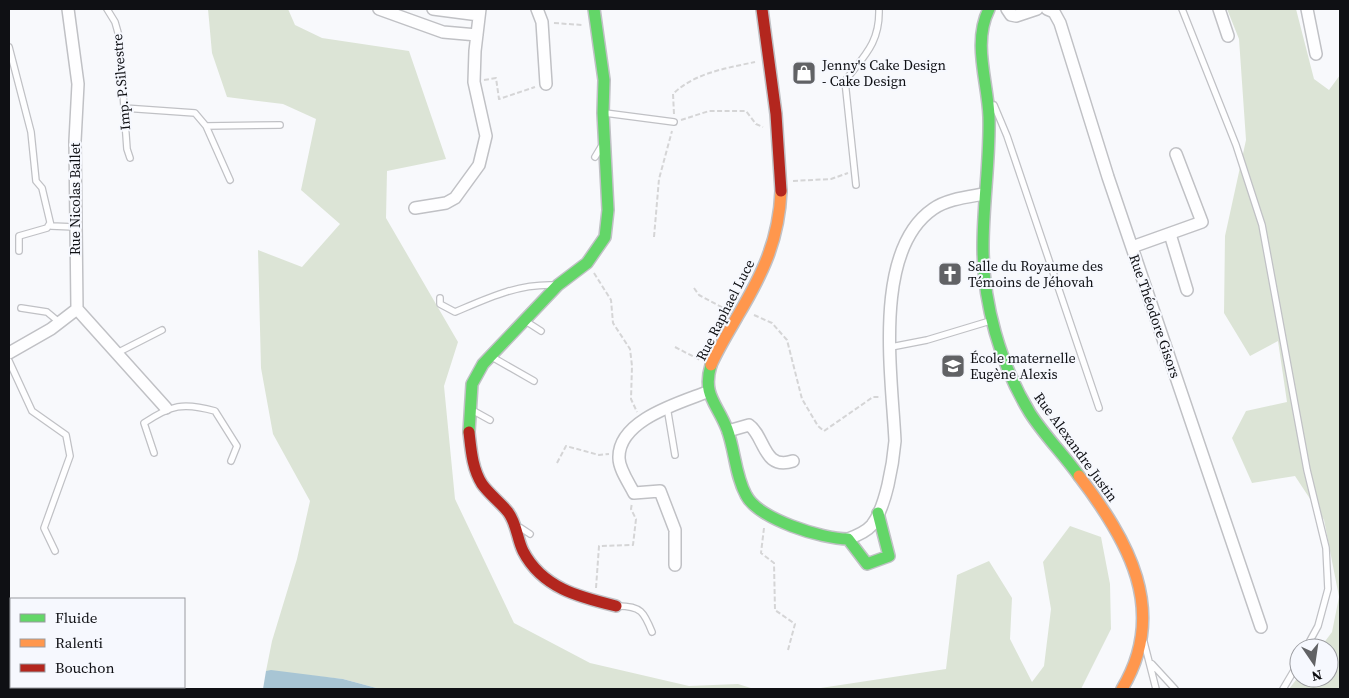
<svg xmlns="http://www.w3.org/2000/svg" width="1349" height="698" font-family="'Source Serif 4',serif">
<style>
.green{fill:#dce4d6}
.water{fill:#a8c5d4}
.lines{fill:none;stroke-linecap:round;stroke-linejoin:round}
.lane-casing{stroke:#c0c1c5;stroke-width:8}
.street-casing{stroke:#c0c1c5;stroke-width:14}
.fast-casing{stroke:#c0c1c5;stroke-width:14}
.slow-casing{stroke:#c0c1c5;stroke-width:14}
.jam-casing{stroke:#c0c1c5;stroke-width:14}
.path{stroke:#d5d5d6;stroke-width:2;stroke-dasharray:5 2.5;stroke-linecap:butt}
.lane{stroke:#fefeff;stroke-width:5.5}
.street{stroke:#fefeff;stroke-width:11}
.fast{stroke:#63d668;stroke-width:11}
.slow{stroke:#ff974d;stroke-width:11}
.jam{stroke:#b3261e;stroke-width:11}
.labels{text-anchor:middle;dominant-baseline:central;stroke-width:4;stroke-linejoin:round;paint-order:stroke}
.poi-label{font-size:14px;fill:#0f1014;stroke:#f6f8fe;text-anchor:start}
.street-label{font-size:14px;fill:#0f1014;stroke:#f6f8fe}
</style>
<rect width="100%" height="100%" fill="#f8f9fc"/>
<!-- green -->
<path class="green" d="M208,9H288L295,25L322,38L409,51L446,159L387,171L386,218L458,342L444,386L455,499L514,623L590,663L689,686L738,684L754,689H380L343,679L266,671L272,641L297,559L310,501L273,434L261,368L258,250L302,267L340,224L301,190L316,119L283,104L227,97L212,53Z
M1227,9H1296L1314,79L1329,90L1340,75V689H1289L1299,676V678H1329V648H1320L1332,632L1339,597L1324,520L1295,476L1252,483L1232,438L1246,411L1287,402L1278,341L1250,356L1224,313L1225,236L1246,140L1239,39Z
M1070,526L1101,537L1110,584L1111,629L1081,689H814L946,669L957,575L989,561L1012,598L1010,639L1032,682L1044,666L1051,609L1043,562Z"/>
<!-- water -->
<path class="water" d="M271,670L343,679L380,689H263L266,671Z"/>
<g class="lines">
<!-- lane casing -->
<g class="lane-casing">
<path id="lane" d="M107,9L115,22L119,36L127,149L130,158
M1182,9L1236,145L1262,225L1307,470L1326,548L1328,589L1318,626L1306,648
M9,47L31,132L36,181L42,188L51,226L75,227
M994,105L1007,136L1099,408
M124,108L195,113L206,126L280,125
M605,113L674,122
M206,126L230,180
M595,157L601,147
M856,185L845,81C864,56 880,43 879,9
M19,251V236L47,228L50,223
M440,298V304L455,312C488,298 517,284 553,285
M21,308L47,312L59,322
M527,322L541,331
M891,347L927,340L990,321
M117,353L162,330
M492,357L534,381
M9,361L32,411L66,435L70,456L44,528L55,551
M667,407L675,455
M472,410L490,420
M154,453L144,423C171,405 183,402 215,411L237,446L231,461
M521,528L530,534
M618,606C641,606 644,612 652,632
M1144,642L1156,689
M1152,664L1175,689
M1283,689L1299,662"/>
</g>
<!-- street casing -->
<g class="street-casing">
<path id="street" d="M379,9L443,32L477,35
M433,9L479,15
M537,9L542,22L546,84
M1007,9L1011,15L1016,16L1037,9
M1047,9L1054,12L1060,23L1108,177L1261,627
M1219,9L1228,36
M1307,9L1316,54
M415,208L446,203L455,198L479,165L486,136L474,82L475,51L480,9
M1170,234L1187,290
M1132,247L1202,222L1176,154
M77,309L166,408
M9,353L51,329L77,309L75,141L78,84L68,9
M728,431L749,425C765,436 763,471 793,461
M848,539C856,536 866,532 872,525C886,507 893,464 895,441C892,376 872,251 933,209C947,199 968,197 984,194
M675,565V530L660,491L634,493C629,483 619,469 619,458C618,420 679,403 707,392"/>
</g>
<!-- fast casing -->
<g class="fast-casing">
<path id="fast" d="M989,9C972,43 988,82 989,117C990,161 983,203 983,247C983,303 1000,364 1030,413C1044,435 1064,455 1079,476
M711,365C702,395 717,403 727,429C735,450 735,475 746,495C758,519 822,539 848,539L867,564L889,556L878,513
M469,432L472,384L483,364L558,285L587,263L605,237L608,210L603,113L604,80L594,9"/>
</g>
<!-- slow casing -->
<g class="slow-casing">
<path id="slow" d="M711,365C718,349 728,333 737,317C762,275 779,241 781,191
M1079,476C1128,540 1169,611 1122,689"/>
</g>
<!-- jam casing -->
<g class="jam-casing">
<path id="jam" d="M762,9L776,114L781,191
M469,432C471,449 472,468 482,484C489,494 500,502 508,512C517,524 517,539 523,551C542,588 579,597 616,606"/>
</g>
<!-- path -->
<path class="path" d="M554,23L582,25
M484,80L496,78L499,99L535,87
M674,114L673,94C694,73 727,68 755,62
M681,120L709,111H746L756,124L763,127
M793,181L831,179L848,173
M654,237L659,179L672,131
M594,273L611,300L613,323L630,349L632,366L631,399L637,412
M694,288L699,295L727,310
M754,315L772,323L787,340L802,399L818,426L824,431L873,397H881
M675,347L700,360
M557,463L566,446L599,455L609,454
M764,528L761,553L774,563L775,610L795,624L788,650
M596,588L599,546L633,545L636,519L631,509L632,503"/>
<!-- lane -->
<use href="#lane" class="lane"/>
<!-- street -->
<use href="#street" class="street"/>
<!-- fast -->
<use href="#fast" class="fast"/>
<!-- slow -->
<use href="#slow" class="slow"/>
<!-- jam -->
<use href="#jam" class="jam"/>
</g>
<!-- icons -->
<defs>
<g id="shop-square" transform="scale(1.25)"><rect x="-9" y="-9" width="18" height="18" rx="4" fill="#616265" stroke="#f6f8fe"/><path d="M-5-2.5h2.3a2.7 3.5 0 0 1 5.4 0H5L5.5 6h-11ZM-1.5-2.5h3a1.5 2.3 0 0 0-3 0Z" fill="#fff"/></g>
<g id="church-square" transform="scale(1.25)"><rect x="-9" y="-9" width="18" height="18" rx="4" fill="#616265" stroke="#f6f8fe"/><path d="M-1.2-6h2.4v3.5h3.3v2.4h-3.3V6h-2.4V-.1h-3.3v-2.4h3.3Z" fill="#fff"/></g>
<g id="school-square" transform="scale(1.25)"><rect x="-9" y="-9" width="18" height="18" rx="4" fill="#616265" stroke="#f6f8fe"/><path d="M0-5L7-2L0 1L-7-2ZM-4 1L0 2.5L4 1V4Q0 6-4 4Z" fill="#fff"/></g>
</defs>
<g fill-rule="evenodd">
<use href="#shop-square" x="804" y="73"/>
<use href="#church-square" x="950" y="274"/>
<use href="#school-square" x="953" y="366"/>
</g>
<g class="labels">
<!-- poi labels -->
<g class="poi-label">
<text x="822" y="65">Jenny's Cake Design<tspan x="822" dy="16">- Cake Design</tspan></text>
<text x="968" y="266">Salle du Royaume des<tspan x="968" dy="16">Témoins de Jéhovah</tspan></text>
<text x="970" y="358">École maternelle<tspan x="970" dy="16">Eugène Alexis</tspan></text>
</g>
<!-- street labels -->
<g class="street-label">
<text transform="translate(121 82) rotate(-95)">Imp. P.Silvestre</text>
<text transform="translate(75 199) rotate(-90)">Rue Nicolas Ballet</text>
<text transform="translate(725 310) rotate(-63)">Rue Raphael Luce</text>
<text transform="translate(1155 316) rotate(71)">Rue Théodore Gisors</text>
<text transform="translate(1076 447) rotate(54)">Rue Alexandre Justin</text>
</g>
</g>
<!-- border -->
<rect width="1349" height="698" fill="none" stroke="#0f1014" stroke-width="20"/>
<!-- legend -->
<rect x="10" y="598" width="175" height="90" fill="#f6f8fe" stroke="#9a9ba0"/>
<rect x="20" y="614" width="25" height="8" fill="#63d668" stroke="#9a9ba0"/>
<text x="55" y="623" font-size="15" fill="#0f1014">Fluide</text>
<rect x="20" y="639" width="25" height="8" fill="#ff974d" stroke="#9a9ba0"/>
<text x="55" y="648" font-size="15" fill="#0f1014">Ralenti</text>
<rect x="20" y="664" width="25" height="8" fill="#b3261e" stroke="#9a9ba0"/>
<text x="55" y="673" font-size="15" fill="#0f1014">Bouchon</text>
<!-- north arrow -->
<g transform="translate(1314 663) rotate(167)"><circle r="24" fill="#f6f8fe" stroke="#9a9ba0"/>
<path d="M0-4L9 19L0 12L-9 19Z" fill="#616265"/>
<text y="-8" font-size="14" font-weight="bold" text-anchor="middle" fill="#0f1014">N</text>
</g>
</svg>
